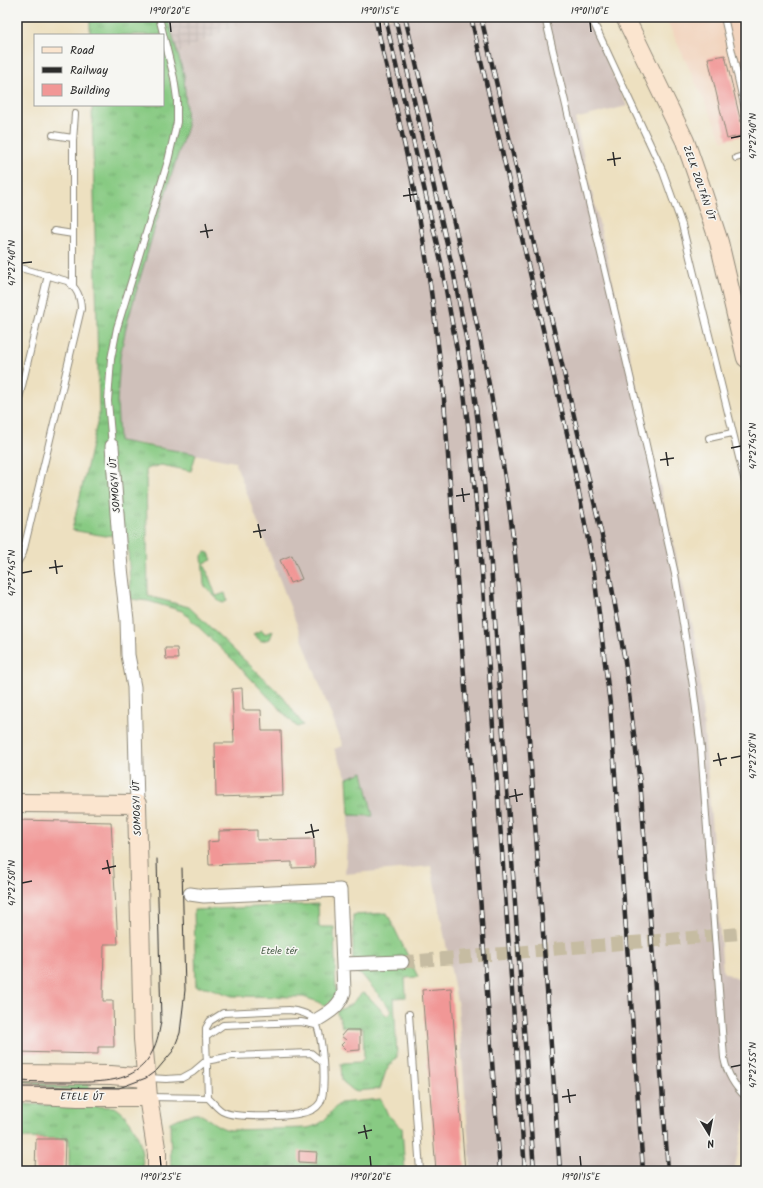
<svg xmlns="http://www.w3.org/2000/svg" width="763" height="1188" font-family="Kalam,sans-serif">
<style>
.built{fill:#f2d4be}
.industrial{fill:url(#industrial-grid)}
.railway{fill:#cfc0ba}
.grass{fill:url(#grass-tufts);stroke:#5a7a57}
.building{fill:#f19796}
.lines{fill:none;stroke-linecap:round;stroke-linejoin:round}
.street-tunnel{stroke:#c6bca2;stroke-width:13;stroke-dasharray:13 6;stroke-linecap:butt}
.lane-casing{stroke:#8c8676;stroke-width:8}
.street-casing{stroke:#8c8676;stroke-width:15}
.secondary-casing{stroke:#8c8676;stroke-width:20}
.lane{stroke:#fff;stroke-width:6}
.street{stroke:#fff;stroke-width:13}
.secondary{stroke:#fbe5cf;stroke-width:18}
.tram{stroke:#2b2b2b;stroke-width:1}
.rail-casing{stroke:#2b2b2b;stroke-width:4.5}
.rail{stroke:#f6f6f2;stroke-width:3;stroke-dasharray:9;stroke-linecap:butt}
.ticks{fill:none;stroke:#2b2b2b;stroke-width:1.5}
.labels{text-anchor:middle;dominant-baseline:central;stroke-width:3;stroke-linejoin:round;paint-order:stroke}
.street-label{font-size:10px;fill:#2b2b2b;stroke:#f6f6f2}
.park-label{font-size:10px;fill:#475b45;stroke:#f6f6f2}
.neatline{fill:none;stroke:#2b2b2b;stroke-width:1.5}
.ticks-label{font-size:10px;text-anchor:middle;fill:#2b2b2b}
</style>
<defs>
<pattern id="industrial-grid" width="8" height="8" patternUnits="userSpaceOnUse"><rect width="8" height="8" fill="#cfc0ba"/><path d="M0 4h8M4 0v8" fill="none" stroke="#b2a5a0"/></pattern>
<pattern id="grass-tufts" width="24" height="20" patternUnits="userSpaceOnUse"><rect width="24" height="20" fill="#88ca83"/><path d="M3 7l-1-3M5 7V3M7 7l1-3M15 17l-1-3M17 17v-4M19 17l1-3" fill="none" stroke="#6fa46b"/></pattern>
</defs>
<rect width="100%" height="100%" fill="#f6f6f2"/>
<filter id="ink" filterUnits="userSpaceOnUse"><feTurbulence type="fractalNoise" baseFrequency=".025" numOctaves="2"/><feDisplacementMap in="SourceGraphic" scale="8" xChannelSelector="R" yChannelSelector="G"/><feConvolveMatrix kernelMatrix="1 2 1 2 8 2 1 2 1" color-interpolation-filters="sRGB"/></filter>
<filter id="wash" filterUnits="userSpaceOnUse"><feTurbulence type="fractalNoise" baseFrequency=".012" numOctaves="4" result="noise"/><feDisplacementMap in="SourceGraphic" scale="16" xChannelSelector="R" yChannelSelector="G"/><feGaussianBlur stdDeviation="0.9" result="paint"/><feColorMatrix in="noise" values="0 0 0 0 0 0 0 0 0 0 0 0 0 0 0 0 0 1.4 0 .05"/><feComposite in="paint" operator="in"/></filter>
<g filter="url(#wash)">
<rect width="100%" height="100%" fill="#ede0c0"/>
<!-- built -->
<path class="built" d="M665,17H746V135L723,141Z"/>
<!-- industrial -->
<path class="industrial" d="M167,17H255L177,54Z"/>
<!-- railway -->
<path class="railway" d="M255,17H587L627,106L575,119L696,641L699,666L723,972L746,983V1117L734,1171H471L458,1007L431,866L345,874L349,815L373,816L364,773L347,778L334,749L343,746L235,462L138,443L119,442L117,402L120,357L126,327L156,223L187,126L184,75L177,54Z"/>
<!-- grass -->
<path class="grass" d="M90,17H167L184,75L187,126L156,223L126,327L120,357L117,402L119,441L196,454L191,471L161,465L146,469L148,596L189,607L284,698L303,725L297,727L234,661L182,611L148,601L131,599L127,533L105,536L72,530L99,415L92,105H163V35H90Z
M205,552L209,553L212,560L204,563L216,596L225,593L227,600L224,603L220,602L204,585L202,556Z
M262,630L264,634L273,631L270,639L261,641L253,634Z
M363,772L373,816L349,815L347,778Z
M318,904L319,927H334L336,993L333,1000L325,1006L316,1001L303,997L232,996L206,987H196L194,910Z
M387,913L418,977L405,978L406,997L394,998L397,1057L386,1071L380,1089L354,1091L342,1081L341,1064L343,1063L360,1062L364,1058L363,1028L342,1027L341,1021L337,1014V1011L350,1005L362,993L367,995L387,1016L392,1011L363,976L353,971V915Z
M17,1079L89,1081V1090L17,1089Z
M381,1099L388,1115L402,1128L405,1171H171L170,1122C178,1119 190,1113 198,1114C206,1115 216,1128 230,1130L307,1128C327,1124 326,1115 340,1103Z
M21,1104L115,1107C137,1122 143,1146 143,1171H69V1139L19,1138Z"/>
<g id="blocks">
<!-- building -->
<path class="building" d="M725,55L744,135L727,139L708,58Z
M292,555L302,579L290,583L280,560Z
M165,648H177L178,659H166Z
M242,688L243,710H261L262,731H281L283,795L216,797L215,743H234L232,689Z
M17,820L111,822L118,944H104L103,1001H113L114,1047H98V1054L17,1052Z
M257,830V840L314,839L315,867L292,868V862L209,865L208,842L219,841V831Z
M451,988L465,1171H436L422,990Z
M346,1030H360V1050L347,1051L341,1045L346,1040L341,1036Z
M36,1139H65L64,1171H35Z
M299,1151L317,1152L316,1163L299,1162Z"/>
</g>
</g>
<g filter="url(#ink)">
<use href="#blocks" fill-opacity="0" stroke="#8c8676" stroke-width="1"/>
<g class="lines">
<!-- street-tunnel -->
<path class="street-tunnel" d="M402,962L746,933"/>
<!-- lane casing -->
<g class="lane-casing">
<path id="lane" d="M545,17L642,427L675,574L693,686L701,748L724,1058C727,1074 734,1086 746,1097
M591,17L663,172L682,225L746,486
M724,17L746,113
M53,135L73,138
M736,158L746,155
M54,231L73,234
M17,267L67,281C77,288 81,297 81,309L23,553L17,563
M73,286V141L75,114
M17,407L48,275
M709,438L732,433
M112,446L108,401L111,359L117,328L168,161L177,122V99L174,78L159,17
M289,1010C298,1011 309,1013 314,1020C323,1031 327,1091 320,1103C316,1109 309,1112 302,1113C290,1117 234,1118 224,1112C218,1110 213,1102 208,1098L206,1037V1028L210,1021L223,1013Z
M409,1014L420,1171
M206,1037L223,1025L301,1022L316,1025
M148,1078L166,1079L182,1078L193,1072L206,1061L232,1056L311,1053L322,1062
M149,1097L208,1098"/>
</g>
<!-- street casing -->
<g class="street-casing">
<path id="street" d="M112,446L121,568L127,620L128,655L134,687L137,804
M190,894L204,896L340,890L344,992C340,1007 328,1013 315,1021
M343,964L402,962"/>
</g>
<!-- secondary casing -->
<g class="secondary-casing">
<path id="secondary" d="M625,17L685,141L701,187L719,242L746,358
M17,803L137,804L143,1039L148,1097L157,1154V1171
M17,1074L111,1075L146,1078
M17,1094L78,1097H148"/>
</g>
<!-- lane -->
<use href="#lane" class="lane"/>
<!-- street -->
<use href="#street" class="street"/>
<!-- secondary -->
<use href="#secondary" class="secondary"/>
<!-- tram -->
<path class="tram" d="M17,1081C36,1082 54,1082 73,1082C123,1083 153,1077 161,1021L157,859
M17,1087L119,1088L146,1078L157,1070L173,1051L180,1033L185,990L182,868"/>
<!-- rail casing -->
<g class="rail-casing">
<path id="rail" d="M375,17C391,89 410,160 422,233C431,284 437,335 443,386L500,1171
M385,17L441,262L462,378L468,424L479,532L525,1171
M395,17L454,275L468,348L479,430L489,536L534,1171
M405,17C449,205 501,393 518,585L560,1171
M471,17L569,442L593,565L610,704L643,1171
M481,17L605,549L625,661L641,792L668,1171"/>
</g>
<!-- rail -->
<use href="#rail" class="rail"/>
</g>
</g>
<!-- ticks -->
<path class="ticks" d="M170,22L171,32M380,22L381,32M590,22L591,32M731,138L741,136M613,152L615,166M607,160L621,158M409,188L411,202M403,196L417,194M205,224L208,238M200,232L213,230M22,263L32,262M731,448L741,446M666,452L668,466M660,460L674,458M462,488L464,502M456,496L470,494M258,524L261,538M253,532L266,530M55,560L57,574M49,568L63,566M22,573L32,571M718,753L721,766M731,758L741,756M713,761L727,758M515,789L517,802M509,797L523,794M311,824L314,838M305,833L319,830M107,860L110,874M102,869L116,866M22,883L32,881M731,1067L741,1065M568,1089L570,1103M562,1097L576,1095M364,1125L367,1139M358,1133L372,1130M160,1156L161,1166M370,1156L371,1166M580,1156L581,1166"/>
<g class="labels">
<!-- street labels -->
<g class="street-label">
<text transform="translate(699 183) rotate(71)">ZELK ZOLTÁN ÚT</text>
<text transform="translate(115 485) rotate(-94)">SOMOGYI ÚT</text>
<text transform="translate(137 808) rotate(-92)">SOMOGYI ÚT</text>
<text transform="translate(82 1097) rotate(1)">ETELE ÚT</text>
</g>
<!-- park labels -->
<g class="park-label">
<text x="279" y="951">Etele tér</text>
</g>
</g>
<!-- margin -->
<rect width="763" height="1188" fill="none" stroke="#f6f6f2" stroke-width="44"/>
<!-- legend -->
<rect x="34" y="34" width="130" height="72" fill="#f6f6f2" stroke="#a5a5a2"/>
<rect x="42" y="47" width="20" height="6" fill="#fbe5cf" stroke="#a5a5a2"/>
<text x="70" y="54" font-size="12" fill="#2b2b2b">Road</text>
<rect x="42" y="67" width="20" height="6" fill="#2b2b2b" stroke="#a5a5a2"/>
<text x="70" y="74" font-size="12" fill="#2b2b2b">Railway</text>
<rect x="42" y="84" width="20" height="12" fill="#f19796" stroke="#a5a5a2"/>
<text x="70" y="94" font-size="12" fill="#2b2b2b">Building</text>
<!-- north arrow -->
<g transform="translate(709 1134) rotate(170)" stroke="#f6f6f2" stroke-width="3" paint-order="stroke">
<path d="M0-3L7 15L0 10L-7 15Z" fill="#2b2b2b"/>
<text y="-6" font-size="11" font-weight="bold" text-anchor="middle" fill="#2b2b2b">N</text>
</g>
<rect x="22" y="22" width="719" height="1144" class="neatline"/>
<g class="ticks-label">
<text x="170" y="14">19°01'20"E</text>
<text x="380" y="14">19°01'15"E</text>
<text x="590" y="14">19°01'10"E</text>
<text transform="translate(752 136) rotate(-90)" y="4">47°27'40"N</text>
<text transform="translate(11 263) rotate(-90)" y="4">47°27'40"N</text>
<text transform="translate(752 446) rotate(-90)" y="4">47°27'45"N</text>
<text transform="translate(11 573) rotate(-90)" y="4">47°27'45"N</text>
<text transform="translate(752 756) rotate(-90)" y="4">47°27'50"N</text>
<text transform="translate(11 883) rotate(-90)" y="4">47°27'50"N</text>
<text transform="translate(752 1065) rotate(-90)" y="4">47°27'55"N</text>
<text x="161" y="1180">19°01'25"E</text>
<text x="371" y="1180">19°01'20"E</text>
<text x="581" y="1180">19°01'15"E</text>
</g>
</svg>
